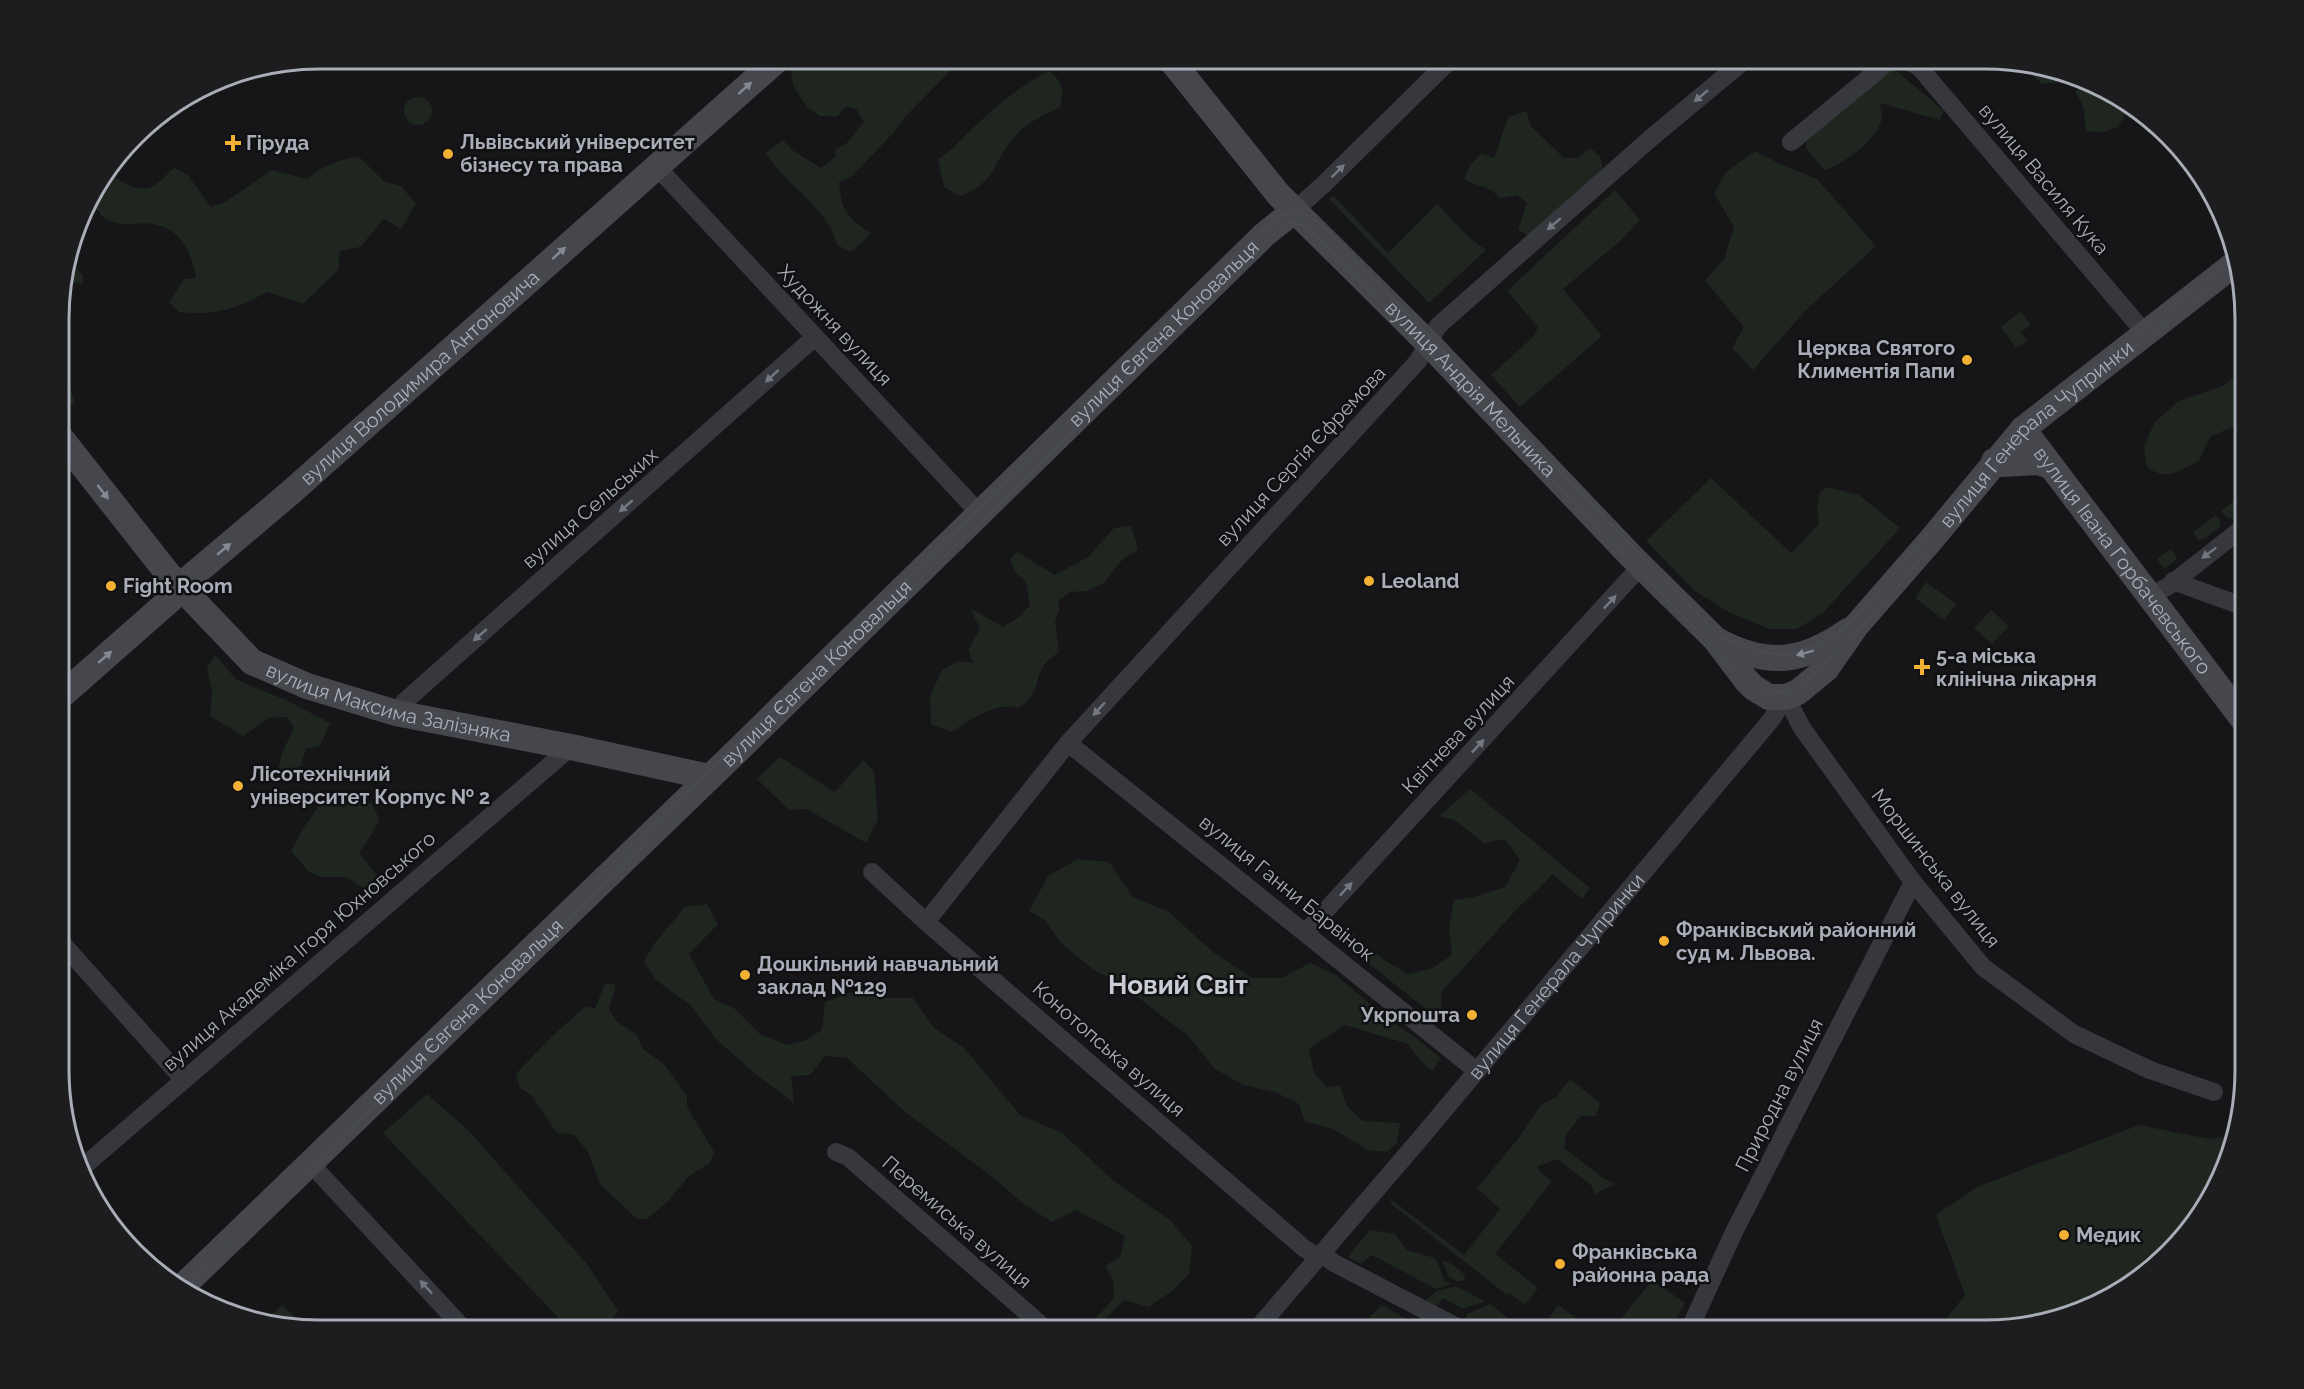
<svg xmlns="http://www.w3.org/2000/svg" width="2304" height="1389" font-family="Raleway,sans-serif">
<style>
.green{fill:#1e261f}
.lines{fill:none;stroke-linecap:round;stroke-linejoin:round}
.street{stroke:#37383d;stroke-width:18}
.secondary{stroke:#45474d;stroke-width:26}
.tram{stroke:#4a4c52;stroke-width:1.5}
.oneway{fill:#858993}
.oneway2{fill:#757881}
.poi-dot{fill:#f2b134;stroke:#111113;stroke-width:2}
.labels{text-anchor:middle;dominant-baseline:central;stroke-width:5;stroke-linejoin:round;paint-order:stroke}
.poi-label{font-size:20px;font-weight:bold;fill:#a8adb8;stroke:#111113;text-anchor:start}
.street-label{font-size:20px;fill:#a8adb8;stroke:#111113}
.district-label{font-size:26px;font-weight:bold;fill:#c9ccd4;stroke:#111113}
.rim{fill:none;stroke:#a8adb8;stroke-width:3}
</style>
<rect width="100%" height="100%" fill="#161618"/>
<!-- green -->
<path class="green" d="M796,59H946L954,67L903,119L895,131L861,167L852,176L839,182C841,210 847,218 871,233L861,244L850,252L837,245C827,205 786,187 766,153L783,140L792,150L821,168L836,156L835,150L847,143L864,122L856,109L846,107L837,116H820L807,107L793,86L791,71Z
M2020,63L2053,67L2067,74L2061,82L2042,84Z
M1893,68L1944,111L1940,120L1880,103C1880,107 1882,113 1882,117C1880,138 1843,165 1824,170L1806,148V137Z
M1049,71C1064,83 1064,90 1060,107C1045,115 1029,121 1017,134C994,157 996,186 959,196L944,187L938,159C952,151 961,139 973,128C996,106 1021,85 1049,71Z
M2091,83C2107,90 2121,93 2127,111L2118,127L2103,132L2085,131C2086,115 2084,105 2075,91Z
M404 111a14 14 0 1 1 28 0a14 14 0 1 1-28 0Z
M1527,111L1530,125L1564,158H1578L1590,148L1600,156L1603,171L1529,237L1518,229L1527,203L1517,195L1500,198C1486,183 1480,189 1464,179L1470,165L1482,153L1494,158C1500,144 1502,131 1509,117Z
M1755,151L1782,165L1817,179L1876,246L1805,311L1753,370L1732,348L1744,327L1705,281L1724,259L1734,227L1714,193L1726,172Z
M359,157L385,182L401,186L416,204L401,229L384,219L360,247L340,251L338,270L303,304L267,292C235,309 216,316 179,312L169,302L184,279L196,278C192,253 182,229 153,224C137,221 123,228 107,220C100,216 95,206 88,200L110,172C120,183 140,194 155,185C162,180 168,173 174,168L187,174L211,207L225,202L272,170L307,179C323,166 338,159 359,157Z
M1615,190L1640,220L1620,241L1563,289L1602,336L1520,407L1491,375L1534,336L1538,327L1507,291Z
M1333,195L1388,253L1437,204L1470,238L1486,250L1429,303L1329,199Z
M69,259L83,276V284L62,281Z
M2021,311L2031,325L2021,332L2027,341L2016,348L2001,327Z
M61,366L68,380L75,404L64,406L61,404Z
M2245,368V421L2210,437L2199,461C2178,471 2168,482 2147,467L2144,446L2155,422L2179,401L2223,386Z
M1711,478L1791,553L1819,524L1817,507L1820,492L1828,487L1859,495L1900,528L1822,614L1797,629H1769L1730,613L1695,591L1646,541Z
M2245,492V509L2233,519L2227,518L2221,511Z
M2216,515L2220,522V527L2204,539L2198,540L2193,532Z
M1131,525L1138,549L1122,560L1104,583L1087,591L1070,592L1058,601L1060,609L1055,621L1059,652C1054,656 1047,660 1044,665C1032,685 1042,692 1018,708C998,701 967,721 952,732L931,724L930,696L942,670L958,661L973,663L968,650L980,629L970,608L1003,627L1019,617L1030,605L1026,582L1016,573L1010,559L1017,552L1055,575L1088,557L1114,528Z
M2171,549L2176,555V560L2164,569L2157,559Z
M1926,582L1956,604L1944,620L1915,598Z
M1991,610L2009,626L1992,644L1974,628Z
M215,655L237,680L286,700L330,723L320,746L306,749L296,780L277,774L282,753L294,728L287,717L269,718L243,736L210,716L212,693L207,668Z
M780,757L835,792L863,760L874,771L878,820L866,843L807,809L789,810L757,779Z
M1470,789L1590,888L1582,899L1552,874C1542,888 1528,897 1516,910C1491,937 1467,965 1441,992L1442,1012L1433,1015L1342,942L1351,932L1384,960L1408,974L1432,968L1452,955L1449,928L1454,900L1474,897L1505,887L1520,860L1505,839L1484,843L1455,820L1439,816Z
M358,801L372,803L379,819L374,830L359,853L380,879L378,897L346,877H321L309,872L291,851L304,827L319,806H338Z
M1078,859L1109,862L1133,897L1169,912L1213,952L1252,978H1282L1310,963L1336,975L1385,1017L1412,1035L1441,1058L1432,1071L1419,1059L1408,1044L1345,1025L1309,1049L1314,1073L1327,1087L1340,1085L1346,1105L1363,1121L1400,1123L1397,1143L1387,1152L1368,1150L1331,1128L1305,1122L1299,1104L1275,1092L1243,1085L1215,1069L1187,1035L1118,982L1094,970L1061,943L1045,920L1029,911L1048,876Z
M707,904L718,924L689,954L714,999L734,1008L760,1034L787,1045L804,1041L822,1030L825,1002L849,993L886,998H913L934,1028L964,1048L1020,1115L1062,1133L1115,1182L1170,1220L1192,1246L1189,1274L1171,1292L1148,1307L1125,1300L1108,1316L1097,1330H1075L1093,1321L1114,1298L1113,1280L1105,1266L1120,1257L1125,1236L1076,1210L1052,1222L1025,1205L986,1172L904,1111L847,1058L825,1056L810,1075L791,1076L794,1103L754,1073L716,1039L691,1006L656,980L644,961L654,944L685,907Z
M605,983L616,985L609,1010L617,1022L636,1034L643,1049L665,1065L687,1096V1107L714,1152L710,1163L689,1176L669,1200L647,1219H637L600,1184L588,1152L574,1135L557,1133L531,1095L520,1088L516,1074L551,1037L586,1006L595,1009Z
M1570,1079L1600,1103L1596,1116H1581L1566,1134L1564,1148L1603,1178L1616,1184L1594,1194L1592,1186L1557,1159L1538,1166V1170L1552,1181L1495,1254L1538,1288L1525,1305L1509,1293L1507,1295L1390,1203L1392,1200L1464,1255L1500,1209L1477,1188L1517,1140L1541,1105L1556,1097Z
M427,1094L469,1131L587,1264L618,1311L604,1330H570L383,1133Z
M2139,1125L2209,1139L2230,1136L2210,1200L2169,1254L2115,1295L2002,1330H1937L1965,1295L1936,1215L1977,1187Z
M1370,1230L1395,1234L1407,1250L1435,1258L1445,1281L1452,1284L1436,1289L1372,1255L1361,1264L1349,1258V1255Z
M1442,1261L1450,1263L1464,1274L1465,1280L1458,1282L1449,1277Z
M1652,1280L1685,1303L1670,1330H1612Z
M1455,1286L1485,1301L1463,1309L1443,1298L1435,1308L1423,1302L1437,1291Z
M1490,1304L1509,1319L1514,1330H1475L1463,1324L1467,1314Z
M282,1305L310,1329L263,1323Z
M1382,1305L1425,1330H1357Z
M1558,1305L1592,1330H1541Z
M1300,1319L1315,1330H1290Z"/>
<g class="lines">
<!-- street -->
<g class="street">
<path d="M1904,59L1919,67L2145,333"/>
<path d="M1791,142L1888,62L1898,59"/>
<path d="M657,167L980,514"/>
<path d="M1295,210L1324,184L1451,59"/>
<path d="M2173,581L2245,607"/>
<path d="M2151,596L2170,585L2245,526"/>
<path d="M1786,697L1802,728L1913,882L1983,967L2074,1034L2150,1070L2214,1092"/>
<path d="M396,713L404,702L815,337"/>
<path d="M1068,743L1477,1071"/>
<path d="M872,872L926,922L1305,1249L1319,1257"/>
<path d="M926,922L1068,743L1418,361L1438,326L1651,138L1746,59"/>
<path d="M1306,932L1641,566"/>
<path d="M61,942L184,1080"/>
<path d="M836,1152L848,1157L1047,1330"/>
<path d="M310,1163L465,1330"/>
<path d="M84,1166L571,747"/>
<path d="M1322,1254L1334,1263L1463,1330"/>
<path id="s1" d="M1256,1330L1419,1140L1771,720L1786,697"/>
<path d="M1689,1330L1734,1232L1913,882"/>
</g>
<!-- secondary -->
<g class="secondary">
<path id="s2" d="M1170,59L1278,194L1428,343L1632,557L1715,639L1746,680L1754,688L1769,697H1786L1798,692L1826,669L1856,626L1931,540L2023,429L2237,262"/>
<path id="s3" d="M2023,429L2245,722"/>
<path id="s4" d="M61,438L169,575L252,662L307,686L396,713L571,747L709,777"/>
<path d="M1994,461L2001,464L2038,462L2051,466"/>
<path d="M1718,641C1768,667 1802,663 1848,631"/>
<path id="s5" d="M61,696L170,600L187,580L290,493L778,59"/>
<path id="s6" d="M181,1288L737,751L1264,235L1295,210"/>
</g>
<!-- tram -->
<path class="tram" d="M1242,252C1257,237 1280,204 1304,214C1316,219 1325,229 1334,238L1719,636C1743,648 1775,660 1802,651C1845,637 1870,601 1898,568C1915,548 1934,527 1951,506C1976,475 1999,443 2029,416L2236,257
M584,892L1071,420
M422,1048L520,955
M183,1290L985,518L1285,224L1292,223L1307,227L1735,670L1762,690L1784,693L1802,685L1821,668L1840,645L1859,629L1895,590L2026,432L2238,267"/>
</g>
<!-- one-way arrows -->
<defs><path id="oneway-solid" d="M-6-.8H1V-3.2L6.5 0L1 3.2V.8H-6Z" transform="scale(1.5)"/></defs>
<g class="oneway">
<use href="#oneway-solid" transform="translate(745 88) rotate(-42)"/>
<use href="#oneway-solid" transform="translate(559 253) rotate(-42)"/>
<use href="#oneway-solid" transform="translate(103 492) rotate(52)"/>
<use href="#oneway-solid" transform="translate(224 549) rotate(-40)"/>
<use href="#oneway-solid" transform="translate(1805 653) rotate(165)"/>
<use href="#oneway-solid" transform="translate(105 657) rotate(-41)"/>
</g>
<g class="oneway2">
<use href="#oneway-solid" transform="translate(1701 96) rotate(140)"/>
<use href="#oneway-solid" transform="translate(1338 171) rotate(-45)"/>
<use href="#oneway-solid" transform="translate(1554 224) rotate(139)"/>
<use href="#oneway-solid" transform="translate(772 376) rotate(137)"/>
<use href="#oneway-solid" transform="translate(626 506) rotate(139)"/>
<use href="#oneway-solid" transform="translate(2209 553) rotate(143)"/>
<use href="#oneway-solid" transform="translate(1610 602) rotate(-47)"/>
<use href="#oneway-solid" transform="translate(480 635) rotate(139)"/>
<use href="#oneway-solid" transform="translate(1099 709) rotate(132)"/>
<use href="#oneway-solid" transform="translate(1478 746) rotate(-47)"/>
<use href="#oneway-solid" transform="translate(1346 889) rotate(-47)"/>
<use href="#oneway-solid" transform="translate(426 1287) rotate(-133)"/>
</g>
<!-- markers -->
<g class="poi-dot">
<path d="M230 134h6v6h6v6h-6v6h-6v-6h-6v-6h6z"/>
<circle cx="448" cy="154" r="6"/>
<circle cx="1967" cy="360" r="6"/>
<circle cx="1369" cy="581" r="6"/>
<circle cx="111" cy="586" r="6"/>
<path d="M1919 658h6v6h6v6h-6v6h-6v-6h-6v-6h6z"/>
<circle cx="238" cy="786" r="6"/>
<circle cx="1664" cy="941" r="6"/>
<circle cx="745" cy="975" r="6"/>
<circle cx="1472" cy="1015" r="6"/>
<circle cx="2064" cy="1235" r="6"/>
<circle cx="1560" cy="1264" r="6"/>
</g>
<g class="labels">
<!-- poi labels -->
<g class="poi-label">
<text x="460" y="142">Львівський університет<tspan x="460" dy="23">бізнесу та права</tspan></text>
<text x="246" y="143">Гіруда</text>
<text x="1955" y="348" text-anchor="end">Церква Святого<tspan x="1955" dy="23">Климентія Папи</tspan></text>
<text x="1381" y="581">Leoland</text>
<text x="123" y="586">Fight Room</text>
<text x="1936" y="656">5-а міська<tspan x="1936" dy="23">клінічна лікарня</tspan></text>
<text x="250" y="774">Лісотехнічний<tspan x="250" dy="23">університет Корпус № 2</tspan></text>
<text x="1676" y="930">Франківський районний<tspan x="1676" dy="23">суд м. Львова.</tspan></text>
<text x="757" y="964">Дошкільний навчальний<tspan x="757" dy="23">заклад №129</tspan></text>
<text x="1460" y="1015" text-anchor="end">Укрпошта</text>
<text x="2076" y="1235">Медик</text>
<text x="1572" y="1252">Франківська<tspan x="1572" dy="23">районна рада</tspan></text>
</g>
<!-- street labels -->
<g class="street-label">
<text transform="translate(2044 179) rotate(50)">вулиця Василя Кука</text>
<text transform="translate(835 325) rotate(47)">Художня вулиця</text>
<text stroke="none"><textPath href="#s6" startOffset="1370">вулиця Євгена Коновальця</textPath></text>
<text stroke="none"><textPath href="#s5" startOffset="480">вулиця Володимира Антоновича</textPath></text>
<text stroke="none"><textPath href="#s2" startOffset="447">вулиця Андрія Мельника</textPath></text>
<text stroke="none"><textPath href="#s2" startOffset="1260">вулиця Генерала Чупринки</textPath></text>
<text transform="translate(1301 456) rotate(-47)">вулиця Сергія Єфремова</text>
<text transform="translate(590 508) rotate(-41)">вулиця Сельських</text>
<text stroke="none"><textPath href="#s3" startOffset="165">вулиця Івана Горбачевського</textPath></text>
<text stroke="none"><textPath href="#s6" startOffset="884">вулиця Євгена Коновальця</textPath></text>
<text stroke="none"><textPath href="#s4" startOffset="438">вулиця Максима Залізняка</textPath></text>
<text transform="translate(1458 734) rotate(-47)">Квітнева вулиця</text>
<text transform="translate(1936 868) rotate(52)">Моршинська вулиця</text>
<text transform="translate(1287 888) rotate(39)">вулиця Ганни Барвінок</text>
<text transform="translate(299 951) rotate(-41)">вулиця Академіка Ігоря Юхновського</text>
<text stroke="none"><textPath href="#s1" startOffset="464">вулиця Генерала Чупринки</textPath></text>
<text stroke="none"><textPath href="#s6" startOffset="398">вулиця Євгена Коновальця</textPath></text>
<text transform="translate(1109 1049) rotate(41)">Конотопська вулиця</text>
<text transform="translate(1779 1095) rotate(-63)">Природна вулиця</text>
<text transform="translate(957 1222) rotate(41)">Перемиська вулиця</text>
</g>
<!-- district labels -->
<g class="district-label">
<text x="1178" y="985">Новий Світ</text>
</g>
</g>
<!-- crop -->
<path d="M0 0H2304V1389H0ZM319 69H1985A250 250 0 0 1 2235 319V1070A250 250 0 0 1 1985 1320H319A250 250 0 0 1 69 1070V319A250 250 0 0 1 319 69Z" fill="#1d1d20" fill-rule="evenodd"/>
<path class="rim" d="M319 69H1985A250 250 0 0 1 2235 319V1070A250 250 0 0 1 1985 1320H319A250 250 0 0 1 69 1070V319A250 250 0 0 1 319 69Z"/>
</svg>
